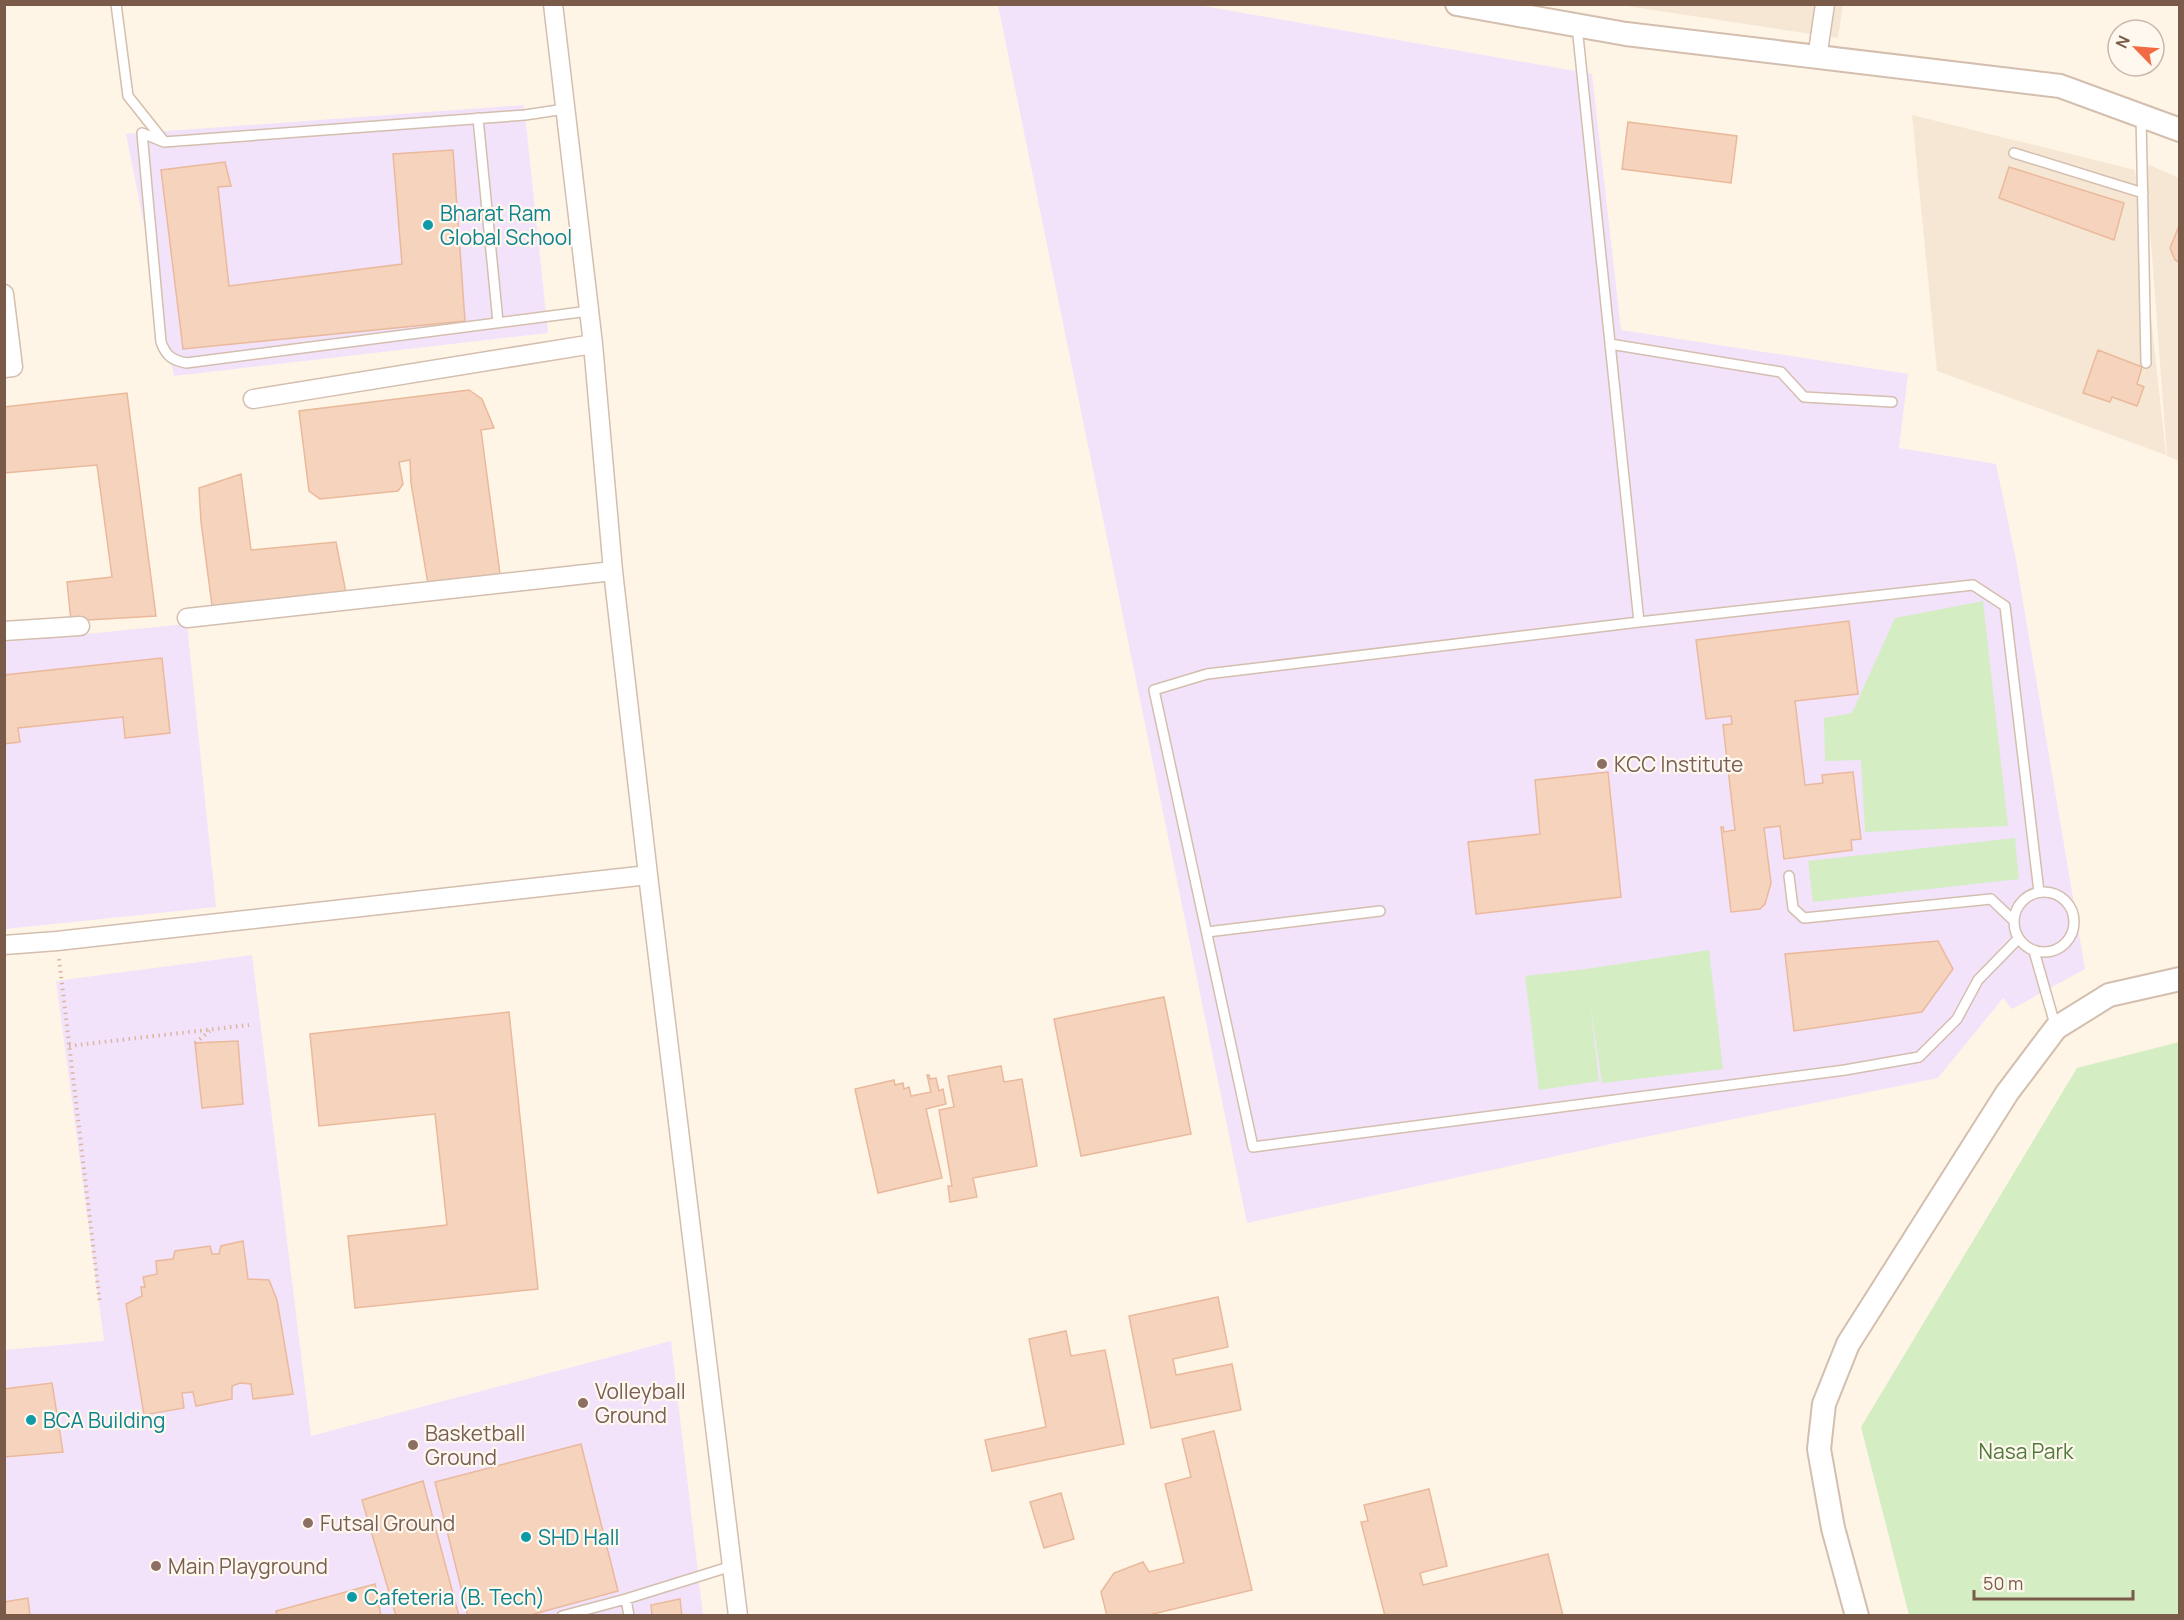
<svg xmlns="http://www.w3.org/2000/svg" width="2184" height="1620" font-family="Manrope,sans-serif">
<style>
.residential{fill:#f6e7d4}
.education{fill:#f2e3fb}
.green{fill:#d4edc3}
.building{fill:#f6d3bc;stroke:#eab99b;stroke-width:1.5}
.lines{fill:none;stroke-linecap:round;stroke-linejoin:round}
.service-casing{stroke:#d4beae;stroke-width:12}
.minor-casing{stroke:#d4beae;stroke-width:21}
.tertiary-casing{stroke:#d4beae;stroke-width:26}
.path{stroke:#dbb69e;stroke-width:4;stroke-dasharray:1.5 4.5;stroke-linecap:butt}
.service{stroke:#fff;stroke-width:9}
.minor{stroke:#fff;stroke-width:18}
.tertiary{stroke:#fff;stroke-width:22}
.culture-dot{fill:#0f9aa8;stroke:#fff8ee;stroke-width:2}
.education-dot{fill:#8d6e63;stroke:#fff8ee;stroke-width:2}
.labels{text-anchor:middle;dominant-baseline:central;stroke-width:4.5;stroke-linejoin:round;paint-order:stroke}
.culture-label{font-size:21px;fill:#0d838f;stroke:#fff8ee;text-anchor:start}
.education-label{font-size:21px;fill:#785e54;stroke:#fff8ee;text-anchor:start}
.park-label{font-size:21px;fill:#4f7a3c;stroke:#fff8ee}
</style>
<rect width="100%" height="100%" fill="#fef5e6"/>
<!-- residential -->
<path class="residential" d="M1620,5H1843L1838,38Z
M1912,115L2135,170L2166,455L1937,371Z
M2145,163L2179,178V461L2167,456Z"/>
<!-- education -->
<path class="education" d="M998,5H1198L1592,74L1621,330L1908,374L1899,448L1996,464L2016,560L2085,969L2012,1009L2003,998L1938,1078L1625,1141L1247,1223Z
M524,105L548,333L174,376L126,134Z
M187,624L216,907L5,929V642Z
M252,955L311,1436L671,1341L703,1615L5,1616V1350L104,1341L56,981Z"/>
<!-- green -->
<path class="green" d="M1983,601L2008,826L1865,832L1861,760L1825,761L1824,718L1852,713L1895,618Z
M2015,838L2019,879L1813,902L1808,861Z
M1709,950L1723,1069L1602,1083L1590,1003L1599,1081L1539,1090L1525,976L1586,969Z
M2179,1042V1615H1909L1861,1427L2077,1068Z"/>
<!-- building -->
<path class="building" d="M1628,122L1737,136L1731,183L1622,169Z
M453,150L465,321L183,349L161,170L225,162L231,186L218,187L229,286L402,264L393,154Z
M2009,167L2124,203L2114,240L1999,198Z
M2179,226H2180V263L2175,260L2170,248Z
M2098,350L2142,367L2137,384L2144,387L2137,406L2112,397L2110,402L2083,393Z
M469,390L482,399L494,428L481,430L500,574L428,584L411,483L410,460L399,462L403,484L398,491L320,499L309,491L299,411Z
M127,393L156,616L71,621L67,582L112,577L97,465L4,473V407Z
M241,474L251,550L336,542L347,598L213,613L201,522L199,488Z
M1849,621L1858,694L1795,701L1805,785L1823,783L1822,775L1853,772L1861,839L1851,840L1852,850L1784,859L1780,826L1764,828L1771,883L1765,904L1760,909L1731,912L1721,827H1723L1724,832L1735,830L1723,725L1732,724L1731,716L1706,719L1696,640Z
M162,658L170,733L125,738L123,717L18,728L20,742L4,744V675Z
M1608,772L1621,897L1476,914L1468,842L1540,834L1535,780Z
M1938,941L1953,969L1922,1012L1794,1031L1785,954Z
M1164,997L1191,1134L1081,1156L1054,1019Z
M509,1012L538,1289L355,1308L348,1236L447,1225L435,1114L319,1126L310,1034Z
M238,1041L243,1104L202,1108L195,1043Z
M1001,1066L1004,1082L1022,1079L1037,1166L973,1178L977,1197L950,1202L948,1186H952L939,1110L954,1107L948,1076Z
M927,1075H929L930,1079L936,1078L939,1091L943,1089L946,1104L926,1109L942,1178L878,1193L855,1089L894,1080L895,1085L903,1083L904,1089L909,1087L911,1096L931,1092Z
M243,1241L248,1279L269,1280L277,1300L293,1394L253,1399L251,1384L240,1383L232,1386V1399L196,1406L193,1392L182,1393L184,1408L144,1415L126,1304L142,1296L141,1287H145L143,1277L157,1274L156,1261L173,1259L175,1251L210,1246L212,1254H219L221,1246Z
M1218,1297L1228,1347L1173,1359L1176,1375L1232,1364L1241,1410L1151,1428L1129,1316Z
M1066,1331L1071,1356L1105,1350L1124,1444L992,1471L985,1440L1046,1427L1029,1339Z
M52,1383L63,1452L4,1457V1389Z
M1214,1431L1252,1590L1145,1616H1107L1101,1592L1114,1573L1143,1562L1149,1572L1184,1563L1165,1484L1191,1477L1182,1439Z
M581,1444L618,1591L527,1616H468L435,1482Z
M423,1481L459,1616H396L362,1500Z
M1429,1489L1447,1566L1420,1573L1423,1585L1548,1554L1563,1616H1385L1361,1522L1368,1521L1364,1505Z
M1061,1493L1074,1539L1044,1548L1030,1502Z
M375,1584L381,1616H277L276,1611Z
M28,1598L30,1616H4V1602Z
M680,1599L682,1616H652L651,1605Z"/>
<g class="lines">
<!-- service casing -->
<g class="service-casing">
<path id="service" d="M116,4L128,96L163,140
M1577,26L1639,622L1207,674L1154,690L1253,1147L1845,1070L1919,1057L1957,1019L1978,980L2018,939
M565,109L525,115L164,142L142,133L161,342C166,356 172,360 186,363L589,311
M2141,116L2146,363
M478,118L498,322
M2014,153L2143,193
M1610,344L1781,372L1804,397L1892,402
M1639,622L1973,585L2005,606L2039,892
M1789,876L1793,908L1804,918L1991,899L2013,920
M2014 922a30 30 0 1 1 60 0a30 30 0 1 1-60 0Z
M1207,932L1380,911
M2034,951L2056,1028
M626,1599L629,1616
M562,1616L626,1599L732,1566"/>
</g>
<!-- minor casing -->
<g class="minor-casing">
<path id="minor" d="M553,4L593,344L613,571L648,875L738,1616
M1817,58L1825,4
M4,294L13,367L4,368
M253,399L593,344
M187,618L613,571
M4,631L80,626
M4,945L57,941L648,875"/>
</g>
<!-- tertiary casing -->
<g class="tertiary-casing">
<path id="tertiary" d="M1457,4L1626,34L2060,86L2180,130
M1857,1616L1833,1528L1819,1449L1824,1404L1848,1344L2007,1093L2056,1028L2109,995L2180,979"/>
</g>
<!-- path -->
<path class="path" d="M59,959L100,1304
M195,1043L210,1031
M69,1046L249,1025"/>
<!-- service -->
<use href="#service" class="service"/>
<!-- minor -->
<use href="#minor" class="minor"/>
<!-- tertiary -->
<use href="#tertiary" class="tertiary"/>
</g>
<!-- markers -->
<g class="culture-dot">
<circle cx="428" cy="225" r="6"/>
<circle cx="31" cy="1420" r="6"/>
<circle cx="526" cy="1537" r="6"/>
<circle cx="352" cy="1597" r="6"/>
</g>
<g class="education-dot">
<circle cx="1602" cy="764" r="6"/>
<circle cx="583" cy="1403" r="6"/>
<circle cx="413" cy="1445" r="6"/>
<circle cx="308" cy="1523" r="6"/>
<circle cx="156" cy="1566" r="6"/>
</g>
<g class="labels">
<!-- culture labels -->
<g class="culture-label">
<text x="440" y="213">Bharat Ram<tspan x="440" dy="24">Global School</tspan></text>
<text x="43" y="1420">BCA Building</text>
<text x="538" y="1537">SHD Hall</text>
<text x="364" y="1597">Cafeteria (B. Tech)</text>
</g>
<!-- education labels -->
<g class="education-label">
<text x="1614" y="764">KCC Institute</text>
<text x="595" y="1391">Volleyball<tspan x="595" dy="24">Ground</tspan></text>
<text x="425" y="1433">Basketball<tspan x="425" dy="24">Ground</tspan></text>
<text x="320" y="1523">Futsal Ground</text>
<text x="168" y="1566">Main Playground</text>
</g>
<!-- park labels -->
<g class="park-label">
<text x="2026" y="1451">Nasa Park</text>
</g>
</g>
<!-- border -->
<rect width="2184" height="1620" fill="none" stroke="#7a5a48" stroke-width="12"/>
<!-- north arrow -->
<g transform="translate(2136 48) rotate(295)"><circle r="28" fill="#fff8ee" stroke="#cab9ac" stroke-width="1.5"/>
<path d="M0-4.5L10 22L0 15L-10 22Z" fill="#f16a43"/>
<text y="-9" font-size="16" font-weight="bold" text-anchor="middle" fill="#7a5a48">N</text>
</g>
<!-- scale -->
<path d="M1974 1590v9h159v-9" fill="none" stroke="#7a5a48" stroke-width="3"/>
<text x="1983" y="1590" font-size="18" fill="#7a5a48" stroke="#fff8ee" stroke-width="4.5" paint-order="stroke">50 m</text>
</svg>
